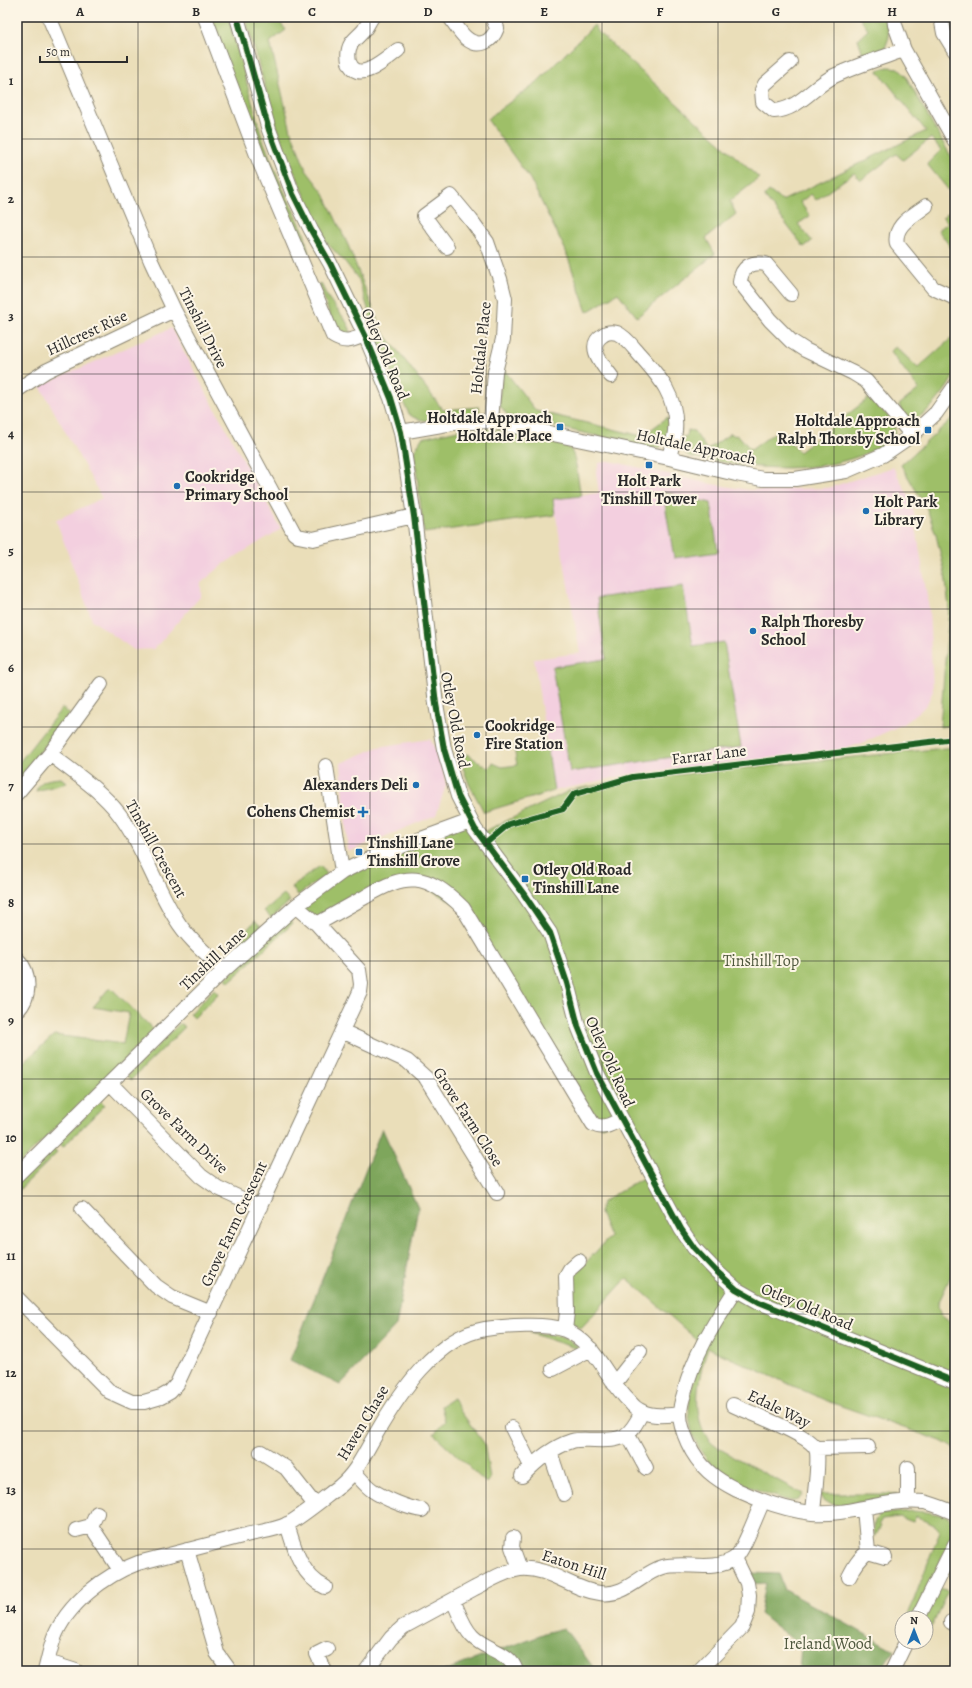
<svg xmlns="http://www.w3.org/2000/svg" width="972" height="1688" font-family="Alegreya,serif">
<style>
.built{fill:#f3cfdf}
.green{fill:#9ebf68;stroke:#64754a}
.forest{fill:#7ea65c;stroke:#546844}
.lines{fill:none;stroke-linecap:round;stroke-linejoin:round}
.minor-casing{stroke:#8a8472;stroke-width:16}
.minor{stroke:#fff;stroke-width:14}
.cycleway-casing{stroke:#fcf5e5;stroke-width:8}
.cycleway{stroke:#1b5e20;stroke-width:6}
.grid{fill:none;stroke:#2b2b2b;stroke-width:1;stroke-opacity:0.55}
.poi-dot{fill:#1f6fb2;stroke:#fcf5e5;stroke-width:1.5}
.labels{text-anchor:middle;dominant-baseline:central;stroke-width:4;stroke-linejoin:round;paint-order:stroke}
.street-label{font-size:16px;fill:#2b2b2b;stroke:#fcf5e5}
.poi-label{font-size:16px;font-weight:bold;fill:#2b2b2b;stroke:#fcf5e5;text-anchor:start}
.park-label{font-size:16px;fill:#4e573d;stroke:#fcf5e5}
.neatline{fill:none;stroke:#2b2b2b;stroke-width:1.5}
.grid-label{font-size:13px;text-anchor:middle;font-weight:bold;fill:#2b2b2b}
</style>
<rect width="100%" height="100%" fill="#fcf5e5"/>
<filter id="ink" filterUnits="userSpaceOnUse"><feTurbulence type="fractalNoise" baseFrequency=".025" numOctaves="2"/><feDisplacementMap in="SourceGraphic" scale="8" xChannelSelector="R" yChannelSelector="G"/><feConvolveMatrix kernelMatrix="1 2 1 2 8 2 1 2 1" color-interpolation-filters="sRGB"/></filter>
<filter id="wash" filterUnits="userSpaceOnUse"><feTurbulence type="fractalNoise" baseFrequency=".012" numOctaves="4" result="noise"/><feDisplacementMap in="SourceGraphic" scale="16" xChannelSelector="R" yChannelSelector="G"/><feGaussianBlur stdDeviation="0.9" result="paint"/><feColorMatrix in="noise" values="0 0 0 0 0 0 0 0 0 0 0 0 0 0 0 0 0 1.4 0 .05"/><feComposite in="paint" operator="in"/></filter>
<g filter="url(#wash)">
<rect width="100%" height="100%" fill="#eadeb9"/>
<!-- built -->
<path class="built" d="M171,328L281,529L225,563L201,583V596L154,649L134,650L92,620L56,520L102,498L40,386Z
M610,461L712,484L749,490L828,488L893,467L912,502L929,609L933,691L927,704L920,711L903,724L867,741L842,750L631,774L554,791L534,659L580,653L553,499L599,493L596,473L599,463Z
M430,739L441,761L446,785L436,815L348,852L341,763L378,747Z"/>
<!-- green -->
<path class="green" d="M209,17H228L263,140L281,185L304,232L309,255L305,256L285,212Z
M245,17H276L286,30L270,42L291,131L306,170L323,192L348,245L381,329L443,410L479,407L480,411C467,420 423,426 410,415C408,413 407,409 405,406L378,341L359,280L346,263L326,242L286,153L272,111Z
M859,17H886L889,37L884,51L864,57L858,39L868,30Z
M594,25L599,33L759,178L730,201L736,214L706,238L715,254L637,317L618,293L587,312L565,249L530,179L487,119L537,82Z
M888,67L898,68L905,75L946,148L955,162V198L927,164L941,150L931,138L903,160L896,154L861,180L854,173L816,200L811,194L800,202L810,216L798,224L812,241L804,247L764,196L769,191L782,201L926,131L877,70Z
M955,208V253L938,230L948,223L943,217Z
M321,283C324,290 327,297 332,303C337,310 354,327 350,336L336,333L319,284Z
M955,335C955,345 958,367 954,375C949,387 931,410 920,416C915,418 910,418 905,416L899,405L919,389L890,351L896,347L918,368Z
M502,367L536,411L642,436L668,417C670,431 670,437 659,448H651L508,416L499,404Z
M869,398C877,405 895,420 895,430C894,440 887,443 879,447C833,473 766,471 716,461C708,460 696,459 689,456C683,452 679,446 679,438L687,436L688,430L694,431L707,450L731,433L733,435L739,436L751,450L774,433L785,435L799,452Z
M955,416V725L940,727L949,608L945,573L936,535L927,509L901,465Z
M467,428C488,429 560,434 571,450C577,460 578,483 581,496L553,499L555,515L424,533L414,452L422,438Z
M663,492L711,503L718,552L674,558Z
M683,586L693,646L724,642L741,747L570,772L552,667L606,659L597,598Z
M62,708L70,714L17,781V765Z
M547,743L554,791L484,812L469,784L459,757L467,754L488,768L493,763L502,767L517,765L514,747Z
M955,747V1267L938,1304C938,1316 945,1319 955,1324V1449L941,1441L827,1401L708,1348C697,1376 688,1429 718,1448L803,1494C800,1498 798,1501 793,1501C782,1501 726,1478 717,1470C708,1462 699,1450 694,1438C682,1405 694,1378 705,1347L627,1278L581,1328L566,1319V1283L610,1237L600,1213L602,1202L651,1173L621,1119L602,1127L463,908L410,879L317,924L296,906L343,872L470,821L479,834L571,790L634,779Z
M61,778L67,783L36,791C40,779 50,779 61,778Z
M320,866L327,874L298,895L291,887Z
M284,894L290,901L271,918L264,911Z
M289,920L292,924L229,982L226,978L242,962Z
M255,921L261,926L237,951L232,946Z
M110,987L154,1030L17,1166V1068L54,1035L123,1044L129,1013L93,1007Z
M214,989L219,993L194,1018L190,1014Z
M180,1023L185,1027L131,1080L127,1076Z
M101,1101L105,1105L63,1147L58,1143Z
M52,1148L57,1153L17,1192V1183Z
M530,1333C549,1333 564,1335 578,1347V1349Z
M453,1398L461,1412L484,1443L490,1478L486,1483L434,1434L445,1421L441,1406Z
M819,1494H897L883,1499L838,1505L824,1502Z
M912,1511L925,1512L948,1516L954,1525V1533L913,1618H907L940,1531L936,1526L916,1516L913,1522L900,1517L882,1519L879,1524L881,1526L875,1537C874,1527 872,1519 882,1514Z
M940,1588L948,1591L926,1638V1618Z"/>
<!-- forest -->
<path class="forest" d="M382,1128L418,1208L396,1326L340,1385L290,1360Z
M749,1573L779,1574L785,1590L894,1650L881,1671H799L801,1646L760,1614L766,1583L749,1584Z
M564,1628L596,1671H444L548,1632Z"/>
</g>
<g filter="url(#ink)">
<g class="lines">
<!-- minor casing -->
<g class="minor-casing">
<path id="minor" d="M49,17L151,261L174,310L294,533L298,536L313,539L414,516
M205,17L260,163L333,336C346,344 352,340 365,335
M237,17L269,130L293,194L311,230L330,263L365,335L391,398L401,432L414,516L436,704L444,749L458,796L475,829L523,893L550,933L567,983L578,1026L597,1073L681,1229L694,1248L715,1270L736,1289L759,1302L955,1382
M372,17C369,21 367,26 364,30C360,35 354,39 351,44C348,49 348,57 349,62C358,86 387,58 398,50
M450,17C455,24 460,33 466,38C479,49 492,42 497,28L492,17
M894,17L895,25L904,50L955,141
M941,17L944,33L955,51
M790,62L765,84L762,90L763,102L774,111C798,110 814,86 834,76C857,65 881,58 904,50
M926,206C913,216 893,225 897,244L933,288L955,298
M447,247L424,216L451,196L471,220L487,242L500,279L505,299L503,339L495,372L491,421
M791,294L766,264C752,261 741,267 740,282L770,320L791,341L805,350L853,373L866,381L912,435
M611,376C603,365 585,346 603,335C607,332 613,332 617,333C626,337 633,347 639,354C660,377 678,398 675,431C674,440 671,449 669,458
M17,390L46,371L174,310
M401,432L453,423L491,421L669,458L736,474L763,479H795L846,471L883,455L912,435L936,413L955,386
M50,754C73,772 102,791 119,814C143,846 155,886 176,919C188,939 207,954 224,970
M326,766L342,872
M17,793L50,754L101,684
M317,924C333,915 349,906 365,897C407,872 426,872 463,908L593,1124C603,1130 612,1124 621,1119
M17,959C31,973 31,997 17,1011
M342,1031L407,1061L426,1078L497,1193
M110,1083L201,1176L218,1188L260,1207
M17,1175L224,970L296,906L342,872L375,856L470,821
M82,1209L156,1286L172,1297L211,1313
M736,1289C715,1322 693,1355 684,1394C682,1400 680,1408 680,1415C680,1424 684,1434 688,1443C699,1467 715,1479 737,1490C761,1501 786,1510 812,1513C850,1516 886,1498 924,1502C934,1504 945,1509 955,1513
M17,1298L110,1392L132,1402H144L161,1397L170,1392L177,1384L360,992L361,984L359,970L317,924L296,906
M565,1330L567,1312L566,1276L570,1269L579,1261
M553,1369L591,1349
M614,1384L640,1351
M733,1405C749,1413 814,1435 817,1452C819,1468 814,1496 813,1513
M512,1428L531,1466
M628,1435L646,1468
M816,1448L868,1447
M261,1452L286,1468L315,1505
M550,1452L564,1494
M908,1468V1502
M354,1472C360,1478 365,1485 372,1490C383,1498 410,1509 422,1510
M522,1476C536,1461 553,1447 572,1441C579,1439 587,1440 594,1440C623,1441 629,1438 642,1412
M864,1508L868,1552
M287,1524C294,1547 301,1576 325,1587
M91,1526L120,1570
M76,1530L91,1526L97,1513
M513,1538L512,1547L520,1569
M187,1550L217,1653L230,1671
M849,1577C854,1567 859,1558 868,1552L885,1557
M453,1600C458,1611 463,1627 472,1636C485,1650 511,1652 516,1671
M918,1618L955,1544
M951,1622L955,1624
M48,1662L76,1671
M45,1671C48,1660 50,1649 54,1638C67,1604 105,1575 138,1563C174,1554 210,1544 246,1535C259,1532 276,1530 288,1524C305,1514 324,1498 340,1486C357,1472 365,1452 376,1434C399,1394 436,1337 485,1329C504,1326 547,1323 565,1330C597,1343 606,1380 630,1402C633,1406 638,1410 643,1412C654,1417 668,1415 680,1414
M325,1671L317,1654L327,1649
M366,1671L391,1638L403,1627C427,1614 451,1601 475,1588C489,1581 504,1571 520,1569C549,1566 572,1590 600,1593C626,1597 641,1573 663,1567C685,1561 714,1573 735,1558C743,1552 757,1513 763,1501
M699,1671L742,1627L748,1612L749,1595L747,1583L735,1558
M892,1671L906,1642"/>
</g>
<!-- minor -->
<use href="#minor" class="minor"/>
<!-- cycleway casing -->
<g class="cycleway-casing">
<path id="cycleway" d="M237,17L269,130L293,194L311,230L330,263L365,335L391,398L401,432L414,516L436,704L444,749L458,796L475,829L523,893L550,933L567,983L578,1026L597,1073L681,1229L694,1248L715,1270L736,1289L759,1302L955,1382
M485,844L509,824L563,809L574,794L633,777L955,739"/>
</g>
<!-- cycleway -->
<use href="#cycleway" class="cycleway"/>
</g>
</g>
<!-- grid -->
<path class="grid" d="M138,17V1671M254,17V1671M370,17V1671M486,17V1671M602,17V1671M718,17V1671M834,17V1671M17,139H955M17,257H955M17,374H955M17,492H955M17,609H955M17,727H955M17,844H955M17,961H955M17,1079H955M17,1196H955M17,1314H955M17,1431H955M17,1549H955"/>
<!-- markers -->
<g class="poi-dot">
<rect x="556" y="423" width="8" height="8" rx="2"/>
<rect x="924" y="426" width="8" height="8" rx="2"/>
<rect x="645" y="461" width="8" height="8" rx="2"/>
<circle cx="177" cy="486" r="4"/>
<circle cx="866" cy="511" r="4"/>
<circle cx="753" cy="631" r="4"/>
<circle cx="477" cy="735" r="4"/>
<circle cx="416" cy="785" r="4"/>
<path d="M361 806h4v4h4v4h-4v4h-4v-4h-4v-4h4z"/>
<rect x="355" y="848" width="8" height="8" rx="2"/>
<rect x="521" y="875" width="8" height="8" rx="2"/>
</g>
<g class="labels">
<!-- street labels -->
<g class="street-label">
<text transform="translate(203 328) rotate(63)">Tinshill Drive</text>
<text transform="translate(87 333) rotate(-25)">Hillcrest Rise</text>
<text transform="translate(481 348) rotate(-84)">Holtdale Place</text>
<text transform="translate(385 354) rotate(67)">Otley Old Road</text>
<text transform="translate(696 447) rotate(12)">Holtdale Approach</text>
<text transform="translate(455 720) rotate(79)">Otley Old Road</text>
<text transform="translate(709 755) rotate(-7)">Farrar Lane</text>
<text transform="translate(156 849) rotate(61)">Tinshill Crescent</text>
<text transform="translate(213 959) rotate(-43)">Tinshill Lane</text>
<text transform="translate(610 1062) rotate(66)">Otley Old Road</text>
<text transform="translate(468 1117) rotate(57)">Grove Farm Close</text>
<text transform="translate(184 1131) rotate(44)">Grove Farm Drive</text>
<text transform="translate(234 1224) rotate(-65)">Grove Farm Crescent</text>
<text transform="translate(807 1307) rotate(23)">Otley Old Road</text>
<text transform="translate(779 1409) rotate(26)">Edale Way</text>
<text transform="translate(363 1423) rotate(-59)">Haven Chase</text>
<text transform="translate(574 1565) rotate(18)">Eaton Hill</text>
</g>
<!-- poi labels -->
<g class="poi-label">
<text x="552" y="418" text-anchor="end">Holtdale Approach<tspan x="552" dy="18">Holtdale Place</tspan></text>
<text x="920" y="421" text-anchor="end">Holtdale Approach<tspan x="920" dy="18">Ralph Thorsby School</tspan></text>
<text x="185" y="477">Cookridge<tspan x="185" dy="18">Primary School</tspan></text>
<text x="649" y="481" text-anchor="middle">Holt Park<tspan x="649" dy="18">Tinshill Tower</tspan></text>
<text x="874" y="502">Holt Park<tspan x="874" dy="18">Library</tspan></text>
<text x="761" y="622">Ralph Thoresby<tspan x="761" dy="18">School</tspan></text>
<text x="485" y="726">Cookridge<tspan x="485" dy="18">Fire Station</tspan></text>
<text x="408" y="785" text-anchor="end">Alexanders Deli</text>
<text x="355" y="812" text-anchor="end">Cohens Chemist</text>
<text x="367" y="843">Tinshill Lane<tspan x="367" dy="18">Tinshill Grove</tspan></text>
<text x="533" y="870">Otley Old Road<tspan x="533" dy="18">Tinshill Lane</tspan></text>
</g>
<!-- park labels -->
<g class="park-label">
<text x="761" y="961">Tinshill Top</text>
<text x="828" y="1644">Ireland Wood</text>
</g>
</g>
<!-- margin -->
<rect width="972" height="1688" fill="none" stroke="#fcf5e5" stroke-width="44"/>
<!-- north arrow -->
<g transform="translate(914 1630)"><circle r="19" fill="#fcf5e5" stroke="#a8a49b"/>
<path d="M0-3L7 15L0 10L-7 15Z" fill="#1f6fb2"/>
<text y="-6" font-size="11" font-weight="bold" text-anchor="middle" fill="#2b2b2b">N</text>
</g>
<!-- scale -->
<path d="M40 56v6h87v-6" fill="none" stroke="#2b2b2b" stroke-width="2"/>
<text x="46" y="56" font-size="12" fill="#2b2b2b" stroke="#fcf5e5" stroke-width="3" paint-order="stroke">50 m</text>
<rect x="22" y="22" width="928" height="1644" class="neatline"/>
<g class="grid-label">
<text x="80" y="16">A</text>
<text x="196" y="16">B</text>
<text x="312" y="16">C</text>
<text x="428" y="16">D</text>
<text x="544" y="16">E</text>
<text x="660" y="16">F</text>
<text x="776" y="16">G</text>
<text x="892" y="16">H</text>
<text x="11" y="85">1</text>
<text x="11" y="203">2</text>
<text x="11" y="320">3</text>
<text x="11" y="438">4</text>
<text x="11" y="555">5</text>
<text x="11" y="672">6</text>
<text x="11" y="790">7</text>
<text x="11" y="907">8</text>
<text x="11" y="1025">9</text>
<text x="11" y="1142">10</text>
<text x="11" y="1260">11</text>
<text x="11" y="1377">12</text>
<text x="11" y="1494">13</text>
<text x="11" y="1612">14</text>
</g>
</svg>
